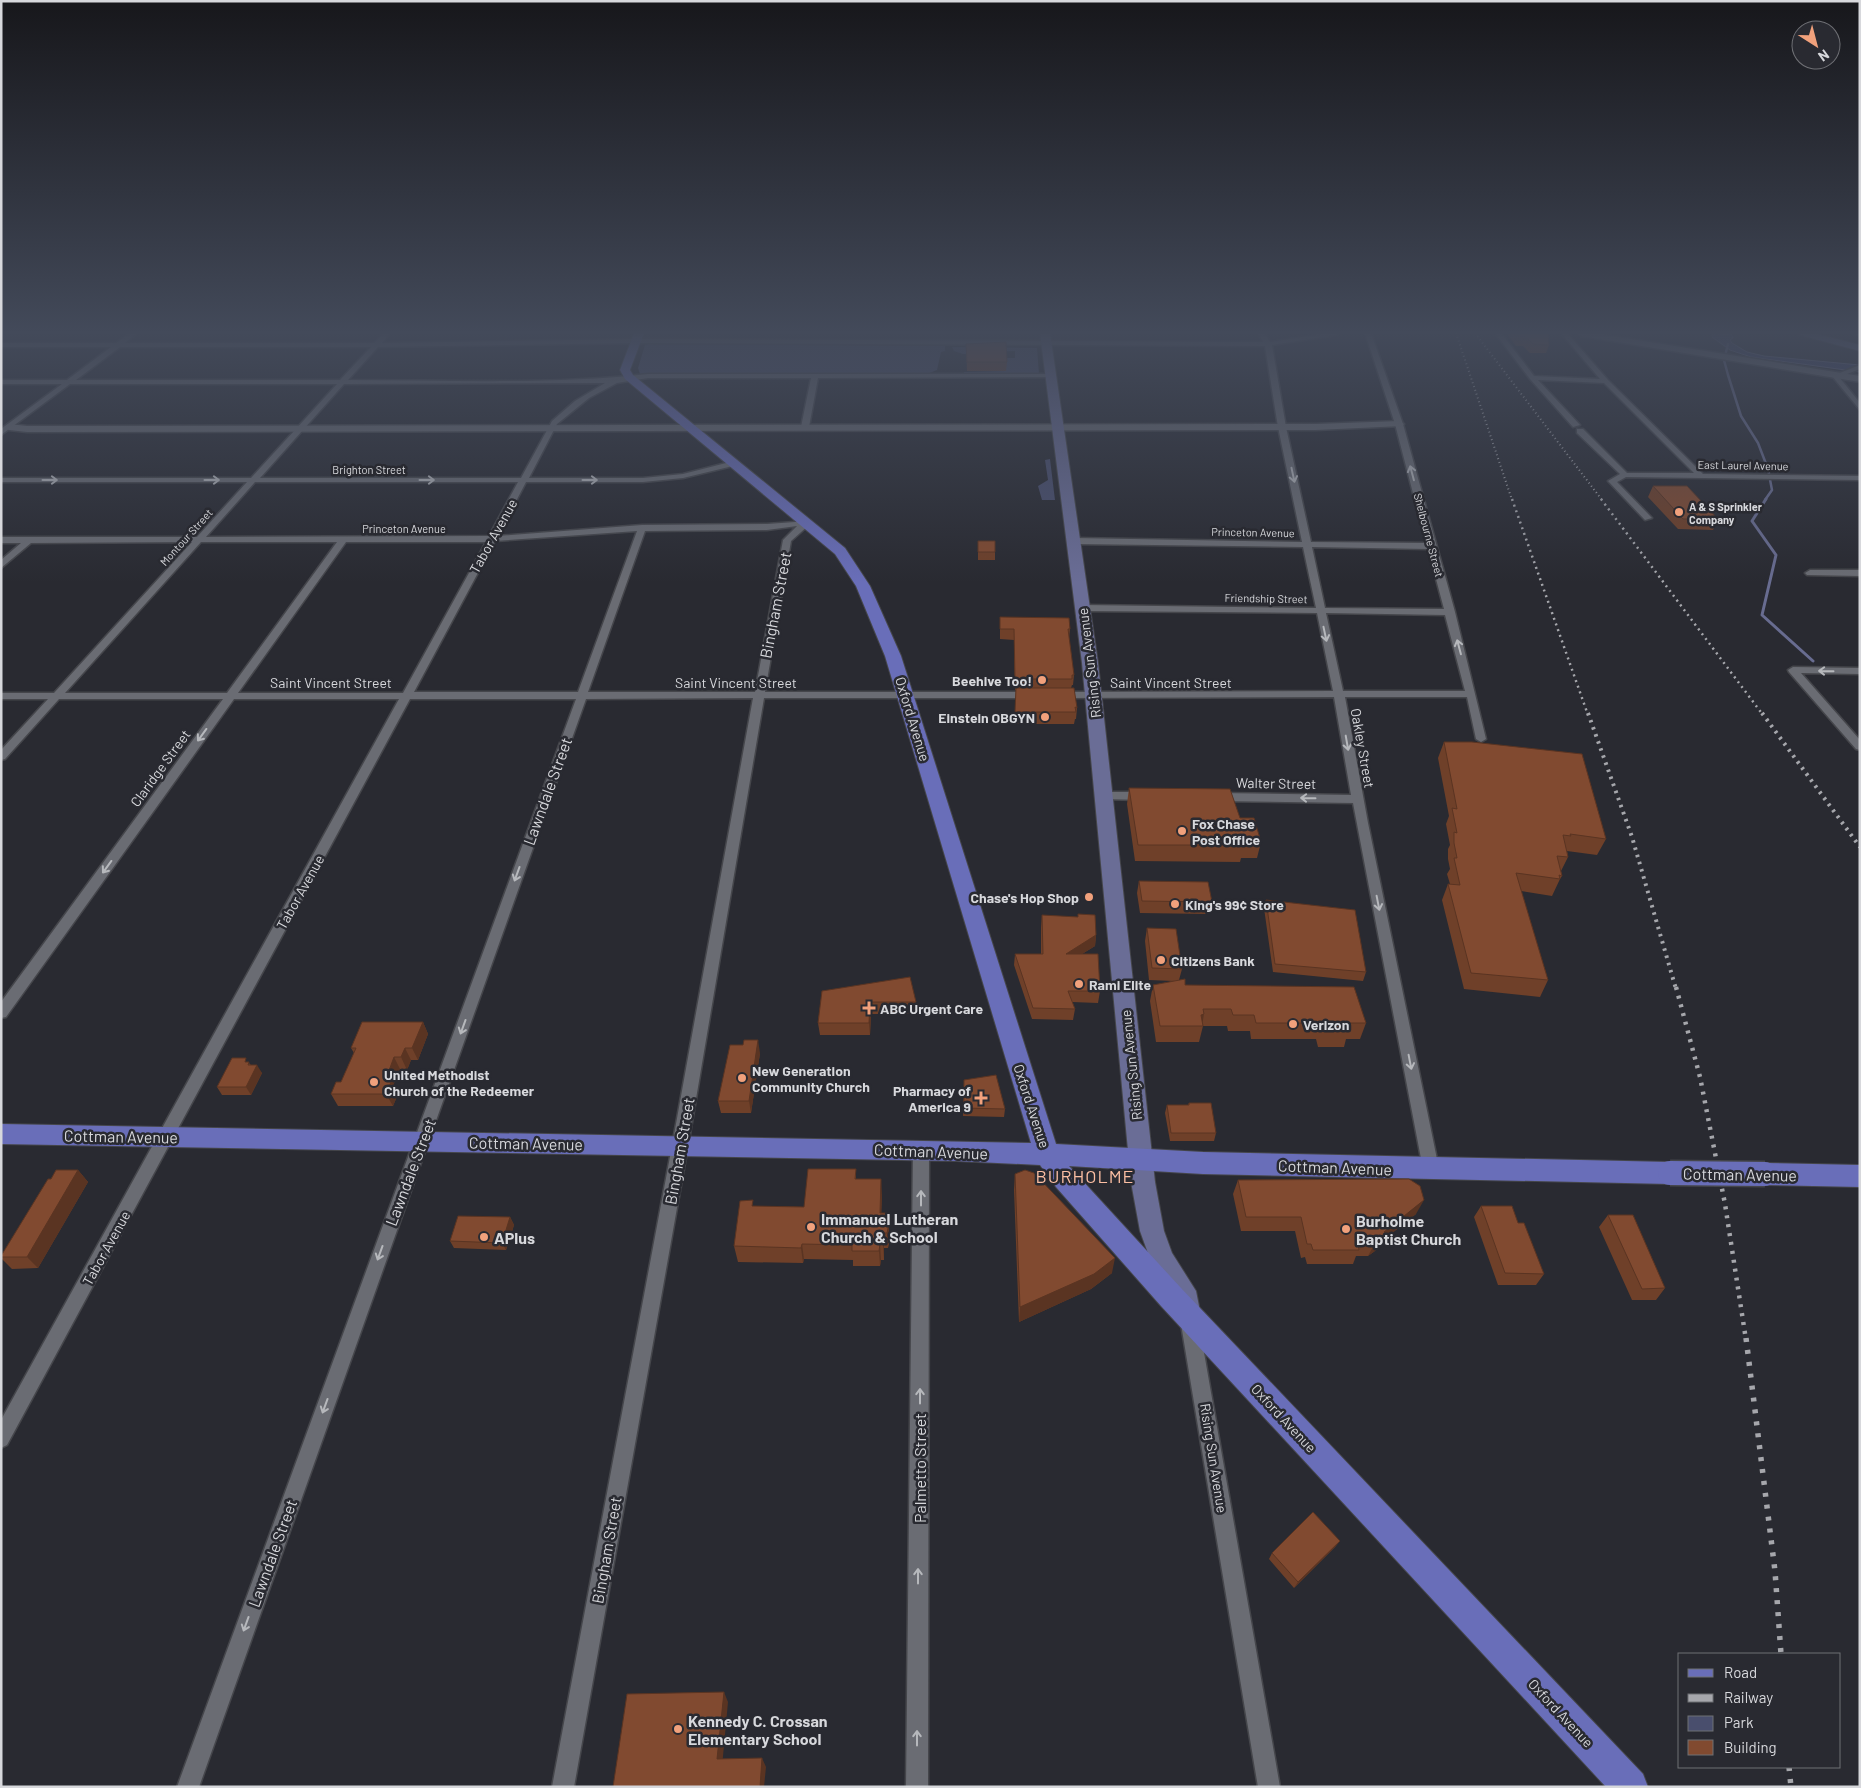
<svg xmlns="http://www.w3.org/2000/svg" width="1861" height="1788" font-family="Barlow,sans-serif">
<style>
.green{fill:#494e6d}
.water{fill:#383e6f;stroke:#686c90}
.lines{fill:none;stroke-linecap:round;stroke-linejoin:round}
.stream-far1{stroke:#686c90;stroke-width:2.5}
.stream{stroke:#686c90;stroke-width:3}
.minor-casing{stroke:#45464b;stroke-width:3}
.tertiary-casing{stroke:#45464b;stroke-width:3}
.secondary-casing{stroke:#45464b;stroke-width:2}
.primary-casing{stroke:#45464b;stroke-width:2}
.minor{fill:#6a6c73;fill-rule:evenodd}
.tertiary{fill:#6a6c73;fill-rule:evenodd}
.secondary{fill:#6a6d96;fill-rule:evenodd}
.primary{fill:#696eb9;fill-rule:evenodd}
.rail-far4{stroke:#a6a7ac;stroke-width:2;stroke-dasharray:1 3;stroke-linecap:butt}
.rail-far3{stroke:#a6a7ac;stroke-width:2.5;stroke-dasharray:2 4;stroke-linecap:butt}
.rail-far2{stroke:#a6a7ac;stroke-width:4;stroke-dasharray:2.5 5;stroke-linecap:butt}
.rail-far1{stroke:#a6a7ac;stroke-width:4.5;stroke-dasharray:3 6;stroke-linecap:butt}
.rail{stroke:#a6a7ac;stroke-width:5.5;stroke-dasharray:4 8;stroke-linecap:butt}
.primary-bridge-casing{stroke:#45464b;stroke-width:27;stroke-linecap:butt}
.primary-bridge{stroke:#696eb9;stroke-width:24}
.wall{fill:#6f4029}
.shaded-wall{fill:#5a3422}
.building{fill:#814a30;stroke:#5a3422}
.oneway{stroke:#b6b8bc}
.poi-dot{fill:#f1a17c;stroke:#292a31;stroke-width:2}
.labels{text-anchor:middle;dominant-baseline:central;stroke-width:5;stroke-linejoin:round;paint-order:stroke}
.far-street-label{font-size:11px;fill:#d7d8dc;stroke:#292a31}
.far-poi-label{font-size:11px;font-weight:bold;fill:#d7d8dc;stroke:#292a31;text-anchor:start}
.street-label{font-size:14px;fill:#d7d8dc;stroke:#292a31}
.poi-label{font-size:14px;font-weight:bold;fill:#d7d8dc;stroke:#292a31;text-anchor:start}
.near-street-label{font-size:16px;fill:#d7d8dc;stroke:#292a31}
.near-poi-label{font-size:16px;font-weight:bold;fill:#d7d8dc;stroke:#292a31;text-anchor:start}
.near-neighbourhood-label{font-size:18px;letter-spacing:1px;fill:#fcbfa3;stroke:#292a31}
</style>
<rect width="100%" height="100%" fill="#292a31"/>
<!-- green -->
<path class="green" d="M648,344L945,346V351L941,352L937,370L927,374H640L638,368L645,345Z
M952,347L1037,348L1039,374H964V372L1006,371V358H1015V351L988,352V354H963L954,351Z
M1050,459L1055,500H1042L1038,486L1048,480L1045,460Z"/>
<!-- water -->
<path class="water" d="M1712,333L1732,335L1733,338L1730,340L1732,343L1747,352L1764,356L1860,365V372L1751,357L1730,350L1712,337Z"/>
<g class="lines">
<!-- stream-far1 -->
<path class="stream-far1" d="M1728,344L1724,360L1728,375L1741,416L1758,443L1768,469L1772,490L1765,500"/>
<!-- stream -->
<path class="stream" d="M1766,499L1752,521L1776,555L1762,615L1813,661"/>
<!-- minor casing -->
<g class="minor-casing">
<path id="minor" d="M130,333H137L125,343H374L384,333H390L382,343L636,339L1263,342L1258,333H1264L1270,342L1327,333H1339L1336,335L1272,345L1286,427L1311,542L1426,543L1395,424L1365,333H1371L1403,424L1455,612L1486,739L1481,742L1476,739L1467,697H1345L1368,823L1439,1169L1436,1174L1431,1176L1426,1174L1423,1169L1353,803L1217,801L1211,797L1217,793L1351,795L1334,697L1059,698L1054,695L1059,692L1333,691L1317,613L1083,611L1078,608L1083,605L1316,608L1303,547L1075,544L1071,541L1075,538L1302,542L1278,427L1265,346L636,343L378,347L348,380C448,380 550,385 648,374H1055V376L1053,377L818,378L809,427L805,429L801,427L811,378H648L617,383L589,398L557,424L529,478H643L683,474L734,461L738,463L737,465L683,478L643,482H526L498,536L642,525L767,524L809,521V525L791,541L765,692H1031L1036,695L1031,698H764L688,1146L574,1787H552L672,1146L753,698L586,699L199,1787H177L576,699H410L7,1445L1,1448V1420L399,699H234L6,1017L1,1018V1002L223,699H59L5,759L1,760V750L48,699H1V693H54L192,542L31,543L1,568V560L21,543H1V537H197L247,482H1V478H251L337,384H70L1,435V429L62,384H1V380H67L111,347H1V343H116ZM120,347H371L340,380H76ZM605,383L575,401L552,421L521,478H260L344,384ZM255,482H518L489,536L206,537ZM797,526L783,540L755,692H588L645,531L767,530ZM637,531L578,692H414L495,541ZM201,542H337L227,693H65ZM346,542H486L403,693H238ZM1312,547L1428,549L1444,609L1325,608ZM1326,613L1445,615L1465,691H1343Z
M1495,333H1501L1534,376L1600,379L1561,333H1567L1608,380L1703,474L1860,476V480L1626,477L1617,482L1652,518L1645,520L1608,481L1620,474L1577,433V429H1583L1627,473H1694L1604,383L1538,380L1580,425L1573,427L1530,379Z
M1853,333H1860V337Z
M1860,365V369L1839,377L1860,403V410L1832,376Z
M1810,570H1860V576L1807,575L1805,573Z
M1793,667L1860,668V674L1801,673L1860,740V750L1856,749L1789,672L1788,670Z
M1104,792H1145L1151,796L1145,800L1100,799L1098,796Z
M921,1144L926,1145L929,1150L928,1787H906L913,1150L916,1145Z
M1190,1316L1196,1318L1199,1324L1280,1787H1258L1181,1324L1184,1318Z"/>
</g>
<!-- tertiary casing -->
<g class="tertiary-casing">
<path id="tertiary" d="M1577,333H1594L1860,376V382L1581,336Z
M1399,421L1404,424L1402,426L1316,430L27,432L9,430L4,427L9,424L27,426L1316,424Z"/>
</g>
<!-- secondary casing -->
<g class="secondary-casing">
<path id="secondary" d="M1040,333H1050L1098,663L1155,1182L1164,1231L1172,1253L1196,1291L1200,1311L1196,1320L1187,1323L1178,1320L1171,1295L1153,1267L1140,1231L1131,1182L1082,663Z
M1798,333H1813L1860,345V351L1800,335Z"/>
</g>
<!-- primary casing -->
<g class="primary-casing">
<path id="primary" d="M634,333H644L630,370L633,375L845,548L870,586L901,656L1056,1144L1203,1152L1670,1162L1679,1165L1682,1173L1679,1181L1670,1184L1203,1174L1069,1166L1181,1288L1643,1774L1648,1787H1606L1161,1306L1056,1187L1040,1165L956,1161L1,1144V1124L1031,1143L885,656L856,586L835,554L625,379L620,370Z
M1765,1163L1860,1165V1187L1765,1185L1756,1182L1753,1174L1756,1166Z"/>
</g>
<!-- minor -->
<use href="#minor" class="minor"/>
<!-- tertiary -->
<use href="#tertiary" class="tertiary"/>
<!-- secondary -->
<use href="#secondary" class="secondary"/>
<!-- primary -->
<use href="#primary" class="primary"/>
<!-- rail-far4 -->
<path class="rail-far4" d="M1456,333L1512,500
M1475,333L1602,500"/>
<!-- rail-far3 -->
<path class="rail-far3" d="M1512,499L1588,715
M1601,499L1763,715"/>
<!-- rail-far2 -->
<path class="rail-far2" d="M1588,713L1632,837L1676,989
M1762,713L1860,847"/>
<!-- rail-far1 -->
<path class="rail-far1" d="M1676,987L1700,1077L1725,1204L1746,1340"/>
<!-- rail -->
<path class="rail" d="M1746,1338L1775,1571L1781,1654
M1789,1767L1791,1787"/>
<!-- primary-bridge casing -->
<g class="primary-bridge-casing">
<path id="primary-bridge" d="M1670,1173L1765,1174"/>
</g>
<!-- primary-bridge -->
<use href="#primary-bridge" class="primary-bridge"/>
</g>
<!-- wall -->
<path class="wall" d="M1507,334V333H1548L1549,345L1546,353H1530L1523,346H1516Z
M966,344L1007,362L1006,371H967Z
M1653,486L1718,519L1713,530L1678,529L1648,497Z
M978,541L995,552V560H978Z
M1000,617L1070,629L1069,638L1074,675L1073,685H1072L1071,688L1077,708L1076,719H1075L1074,724H1015L1016,690H1015L1014,640L1000,639Z
M1444,742L1606,839L1597,855L1567,851L1568,857L1561,871L1562,876L1560,879L1552,896L1521,891L1548,980L1540,997L1464,989L1442,900L1448,884H1450L1447,874L1450,869L1448,859V849L1450,845L1446,824L1449,816L1438,758Z
M1129,788L1240,818L1261,842L1257,858H1241L1240,862L1135,861L1127,804Z
M1139,881L1212,902L1209,914L1140,913L1137,893Z
M1266,900L1366,972L1363,981L1273,972L1264,908Z
M1042,915L1096,935L1095,946L1082,954L1100,991L1098,1003L1072,1002L1075,1009L1073,1020L1032,1019L1014,965L1015,954H1041V927Z
M1147,928L1182,969L1179,980L1185,985L1366,1023L1360,1039H1346L1344,1047H1318L1316,1039H1251L1250,1031H1228L1227,1026H1203L1199,1042H1156L1150,1001L1153,985L1174,981L1149,980L1145,941Z
M822,991L916,1002V1014H871L870,1035H820L818,1023Z
M423,1022L428,1034L418,1060H411L407,1070L400,1069L393,1086L398,1094L393,1106H338L331,1094L341,1082L354,1053L351,1048Z
M760,1053L751,1113H721L718,1101Z
M248,1062L251,1065L262,1073L251,1095H222L217,1087Z
M964,1080L1005,1109L1004,1117L963,1116Z
M1189,1103L1216,1133L1214,1141H1170L1165,1113L1167,1105H1188Z
M856,1169V1179L882,1195L881,1213L889,1229V1244L888,1248H884V1260H881L880,1266H853V1260L804,1259L803,1263L738,1262L734,1246L754,1206L804,1207Z
M78,1170L88,1182L38,1268L12,1269L1,1258V1256L51,1179Z
M1015,1174L1112,1273L1091,1289L1019,1322L1014,1190Z
M1238,1180L1416,1214L1382,1241L1379,1248L1368,1256H1356L1353,1264H1307L1305,1257L1301,1258L1295,1231H1241L1233,1194Z
M1481,1206L1518,1223L1544,1274L1536,1285H1498L1474,1217Z
M1608,1215L1665,1288L1656,1300H1632L1599,1227Z
M510,1217L514,1225L506,1250L454,1248L450,1241Z
M1340,1541L1335,1547L1294,1588L1269,1559L1272,1553Z"/>
<!-- shaded-wall -->
<path class="shaded-wall" d="M1096,935L1095,946L1064,965L1066,954Z
M870,1002L871,1014L870,1035L869,1023Z
M1204,1014L1202,1026L1201,1015Z
M423,1022L428,1034L418,1060L412,1048Z
M758,1040L760,1053L751,1113L749,1101Z
M405,1048L411,1060L407,1070L401,1057Z
M394,1057L400,1069L393,1086L398,1094L393,1106L386,1094L387,1076Z
M257,1065L262,1073L251,1095L246,1087Z
M78,1170L88,1182L38,1268L27,1257Z
M881,1179L882,1195L881,1228L880,1213Z
M1424,1200L1416,1214L1382,1241L1379,1248L1368,1256L1375,1243L1384,1232Z
M888,1213L889,1229L888,1248L887,1233Z
M510,1217L514,1225L506,1250L502,1243Z
M884,1233V1260L883,1244Z
M802,1244L804,1259L803,1263L801,1248Z
M880,1244L881,1260L880,1266L879,1251Z
M1115,1258L1112,1273L1091,1289L1019,1322L1020,1307Z
M1340,1541L1335,1547L1294,1588L1298,1582Z
M724,1692L728,1702L722,1767L717,1759Z
M762,1758L766,1767L764,1787H760Z"/>
<!-- building -->
<path class="building" d="M1515,333H1548L1549,345L1533,344L1526,337H1519Z
M1006,342L1007,362H967L966,344Z
M1653,486H1687L1718,519H1683Z
M978,541H995V552H978Z
M1000,617L1069,618L1070,629H1068L1074,675H1072V679H1015L1014,629H1000Z
M1016,688H1074L1077,708L1075,707L1076,712H1015Z
M1444,742H1472L1582,754L1606,839L1570,834L1571,836L1563,835L1568,857L1557,856L1562,876L1559,875L1560,879L1516,873L1548,980L1471,973L1448,884L1460,885L1454,858H1457L1454,843V832L1457,833L1452,808L1457,809Z
M1129,788L1230,789L1240,818H1254L1261,842H1243L1244,845H1138Z
M1139,881L1208,882L1212,902L1142,901Z
M1266,900L1355,910L1366,972L1275,964Z
M1078,914L1095,915L1096,935L1066,954H1098L1100,991H1068L1075,1009L1033,1008L1015,954H1043L1042,915L1078,917Z
M1147,928L1176,929L1182,969L1152,968Z
M910,977L916,1002H870L869,1023H818L822,991Z
M1185,979V985L1354,987L1366,1023H1347L1350,1030H1324L1322,1023H1256L1254,1015H1233L1231,1009H1203L1204,1014L1201,1015L1203,1026H1160L1153,985Z
M362,1022H423L412,1048H405L401,1057H394L387,1076L391,1082L386,1094H331L336,1082H341L356,1048H351Z
M744,1040H758L749,1101H718L730,1045H743Z
M232,1058H246L245,1062H249L248,1065H257L246,1087H217Z
M996,1075L1005,1109L964,1108V1080Z
M1189,1103H1211L1216,1133H1171L1167,1105H1189Z
M808,1169H856L855,1179H881L880,1213H888V1228L887,1233H884L883,1244H880L879,1251H852V1245L802,1244L801,1248L734,1246L740,1201L753,1200L752,1206L804,1207Z
M56,1170H78L27,1257H1V1256L48,1179H51Z
M1025,1170L1034,1173L1115,1258L1094,1274L1020,1307L1015,1174Z
M1409,1179L1420,1186L1424,1200L1384,1232L1386,1234L1375,1243H1358L1359,1250H1313L1311,1244H1307L1301,1217H1246L1238,1180Z
M1481,1206H1512L1518,1223H1524L1544,1274L1505,1273Z
M1608,1215H1633L1665,1288L1642,1289Z
M458,1216L510,1217L502,1243L450,1241Z
M1313,1512L1340,1541L1298,1582L1272,1553Z
M724,1692L717,1759L762,1758L760,1787H613L627,1694Z"/>
<!-- one-way arrows -->
<defs><path id="oneway-shaft" d="M-6 0H5M1.5-3L5.5 0L1.5 3" fill="none" stroke-width="1.6" stroke-linecap="round" stroke-linejoin="round" transform="scale(1.25)"/></defs>
<g class="oneway">
<use href="#oneway-shaft" transform="translate(1412 473) rotate(-105)"/>
<use href="#oneway-shaft" transform="translate(1293 475) rotate(78)"/>
<use href="#oneway-shaft" transform="translate(50 480)"/>
<use href="#oneway-shaft" transform="translate(212 480)"/>
<use href="#oneway-shaft" transform="translate(427 480)"/>
<use href="#oneway-shaft" transform="translate(590 480)"/>
<use href="#oneway-shaft" transform="translate(1325 634) rotate(78)"/>
<use href="#oneway-shaft" transform="translate(1459 647) rotate(-105)"/>
<use href="#oneway-shaft" transform="translate(1826 671) rotate(-179)"/>
<use href="#oneway-shaft" transform="translate(202 735) rotate(126)"/>
<use href="#oneway-shaft" transform="translate(1347 743) rotate(80)"/>
<use href="#oneway-shaft" transform="translate(1308 798) rotate(-179)"/>
<use href="#oneway-shaft" transform="translate(107 867) rotate(126)"/>
<use href="#oneway-shaft" transform="translate(517 874) rotate(110)"/>
<use href="#oneway-shaft" transform="translate(1378 903) rotate(79)"/>
<use href="#oneway-shaft" transform="translate(463 1027) rotate(110)"/>
<use href="#oneway-shaft" transform="translate(1410 1062) rotate(79)"/>
<use href="#oneway-shaft" transform="translate(921 1198) rotate(-90)"/>
<use href="#oneway-shaft" transform="translate(380 1253) rotate(110)"/>
<use href="#oneway-shaft" transform="translate(920 1396) rotate(-90)"/>
<use href="#oneway-shaft" transform="translate(325 1406) rotate(110)"/>
<use href="#oneway-shaft" transform="translate(918 1576) rotate(-90)"/>
<use href="#oneway-shaft" transform="translate(246 1624) rotate(110)"/>
<use href="#oneway-shaft" transform="translate(917 1738) rotate(-90)"/>
</g>
<!-- sky -->
<linearGradient id="sky" x2="0" y2="1"><stop stop-color="#17171b"/><stop offset="0.57" stop-color="#434a5a"/><stop offset="1" stop-color="#434a5a" stop-opacity="0"/></linearGradient>
<rect width="1861" height="583" fill="url(#sky)"/>
<!-- markers -->
<g class="poi-dot">
<circle cx="1679" cy="512" r="5"/>
<circle cx="1042" cy="680" r="5"/>
<circle cx="1045" cy="717" r="5"/>
<circle cx="1182" cy="831" r="5"/>
<circle cx="1089" cy="897" r="5"/>
<circle cx="1175" cy="904" r="5"/>
<circle cx="1161" cy="960" r="5"/>
<circle cx="1079" cy="984" r="5"/>
<path d="M866.5 1000.5h5v5h5v5h-5v5h-5v-5h-5v-5h5z"/>
<circle cx="1293" cy="1024" r="5"/>
<circle cx="742" cy="1078" r="5"/>
<circle cx="374" cy="1082" r="5"/>
<path d="M978.5 1090.5h5v5h5v5h-5v5h-5v-5h-5v-5h5z"/>
<circle cx="811" cy="1227" r="5"/>
<circle cx="1346" cy="1229" r="5"/>
<circle cx="484" cy="1237" r="5"/>
<circle cx="678" cy="1729" r="5"/>
</g>
<g class="labels">
<!-- far-street labels -->
<g class="far-street-label">
<text transform="translate(1743 465) rotate(1)">East Laurel Avenue</text>
<text x="369" y="469">Brighton Street</text>
<text x="404" y="528">Princeton Avenue</text>
<text transform="translate(1253 532) rotate(1)">Princeton Avenue</text>
<text transform="translate(1429 535) rotate(75)">Shelbourne Street</text>
<text transform="translate(186 537) rotate(-48)">Montour Street</text>
<text transform="translate(1266 598) rotate(1)">Friendship Street</text>
</g>
<!-- far-poi labels -->
<g class="far-poi-label">
<text x="1689" y="506">A &amp; S Sprinkler<tspan x="1689" dy="13">Company</tspan></text>
</g>
<!-- street labels -->
<g class="street-label">
<text transform="translate(493 536) rotate(-61)">Tabor Avenue</text>
<text transform="translate(1089 663) rotate(-97)">Rising Sun Avenue</text>
<text x="331" y="682">Saint Vincent Street</text>
<text x="736" y="682">Saint Vincent Street</text>
<text x="1171" y="682">Saint Vincent Street</text>
<text transform="translate(913 719) rotate(73)">Oxford Avenue</text>
<text transform="translate(1363 748) rotate(80)">Oakley Street</text>
<text transform="translate(160 768) rotate(-54)">Claridge Street</text>
<text transform="translate(1276 783) rotate(1)">Walter Street</text>
<text transform="translate(300 892) rotate(-61)">Tabor Avenue</text>
<text transform="translate(1131 1065) rotate(-96)">Rising Sun Avenue</text>
<text transform="translate(1032 1106) rotate(72)">Oxford Avenue</text>
<text transform="translate(106 1248) rotate(-61)">Tabor Avenue</text>
<text transform="translate(1284 1418) rotate(47)">Oxford Avenue</text>
<text transform="translate(1214 1458) rotate(81)">Rising Sun Avenue</text>
<text transform="translate(1561 1713) rotate(47)">Oxford Avenue</text>
</g>
<!-- poi labels -->
<g class="poi-label">
<text x="1032" y="680" text-anchor="end">Beehive Too!</text>
<text x="1035" y="717" text-anchor="end">Einstein OBGYN</text>
<text x="1192" y="823">Fox Chase<tspan x="1192" dy="16">Post Office</tspan></text>
<text x="1079" y="897" text-anchor="end">Chase's Hop Shop</text>
<text x="1185" y="904">King's 99¢ Store</text>
<text x="1171" y="960">Citizens Bank</text>
<text x="1089" y="984">Rami Elite</text>
<text x="880" y="1008">ABC Urgent Care</text>
<text x="1303" y="1024">Verizon</text>
<text x="752" y="1070">New Generation<tspan x="752" dy="16">Community Church</tspan></text>
<text x="384" y="1074">United Methodist<tspan x="384" dy="16">Church of the Redeemer</tspan></text>
<text x="971" y="1090" text-anchor="end">Pharmacy of<tspan x="971" dy="16">America 9</tspan></text>
</g>
<!-- near-street labels -->
<g class="near-street-label">
<text transform="translate(775 605) rotate(-79)">Bingham Street</text>
<text transform="translate(547 791) rotate(-70)">Lawndale Street</text>
<text transform="translate(121 1136) rotate(1)">Cottman Avenue</text>
<text transform="translate(526 1143) rotate(1)">Cottman Avenue</text>
<text transform="translate(679 1151) rotate(-80)">Bingham Street</text>
<text transform="translate(931 1151) rotate(2)">Cottman Avenue</text>
<text transform="translate(1335 1167) rotate(2)">Cottman Avenue</text>
<text transform="translate(410 1172) rotate(-69)">Lawndale Street</text>
<text transform="translate(1740 1174) rotate(1)">Cottman Avenue</text>
<text transform="translate(919 1468) rotate(-90)">Palmetto Street</text>
<text transform="translate(606 1550) rotate(-80)">Bingham Street</text>
<text transform="translate(272 1553) rotate(-70)">Lawndale Street</text>
</g>
<!-- near-poi labels -->
<g class="near-poi-label">
<text x="821" y="1218">Immanuel Lutheran<tspan x="821" dy="18">Church &amp; School</tspan></text>
<text x="1356" y="1220">Burholme<tspan x="1356" dy="18">Baptist Church</tspan></text>
<text x="494" y="1237">APlus</text>
<text x="688" y="1720">Kennedy C. Crossan<tspan x="688" dy="18">Elementary School</tspan></text>
</g>
<!-- near-neighbourhood labels -->
<g class="near-neighbourhood-label">
<text x="1085" y="1176">BURHOLME</text>
</g>
</g>
<!-- border -->
<rect width="1861" height="1788" fill="none" stroke="#d7d8dc" stroke-width="5"/>
<!-- legend -->
<rect x="1678" y="1653" width="162" height="115" fill="#292a31" stroke="#6f7075"/>
<rect x="1688" y="1669" width="25" height="8" fill="#696eb9" stroke="#6f7075"/>
<text x="1724" y="1678" font-size="15" fill="#d7d8dc">Road</text>
<rect x="1688" y="1694" width="25" height="8" fill="#a6a7ac" stroke="#6f7075"/>
<text x="1724" y="1703" font-size="15" fill="#d7d8dc">Railway</text>
<rect x="1688" y="1716" width="25" height="15" fill="#494e6d" stroke="#6f7075"/>
<text x="1724" y="1728" font-size="15" fill="#d7d8dc">Park</text>
<rect x="1688" y="1740" width="25" height="15" fill="#814a30" stroke="#6f7075"/>
<text x="1724" y="1753" font-size="15" fill="#d7d8dc">Building</text>
<!-- north arrow -->
<g transform="translate(1816 45) rotate(144)"><circle r="24" fill="#292a31" stroke="#6f7075"/>
<path d="M0-4L9 19L0 12L-9 19Z" fill="#f1a17c"/>
<text y="-8" font-size="14" font-weight="bold" text-anchor="middle" fill="#d7d8dc">N</text>
</g>
</svg>
